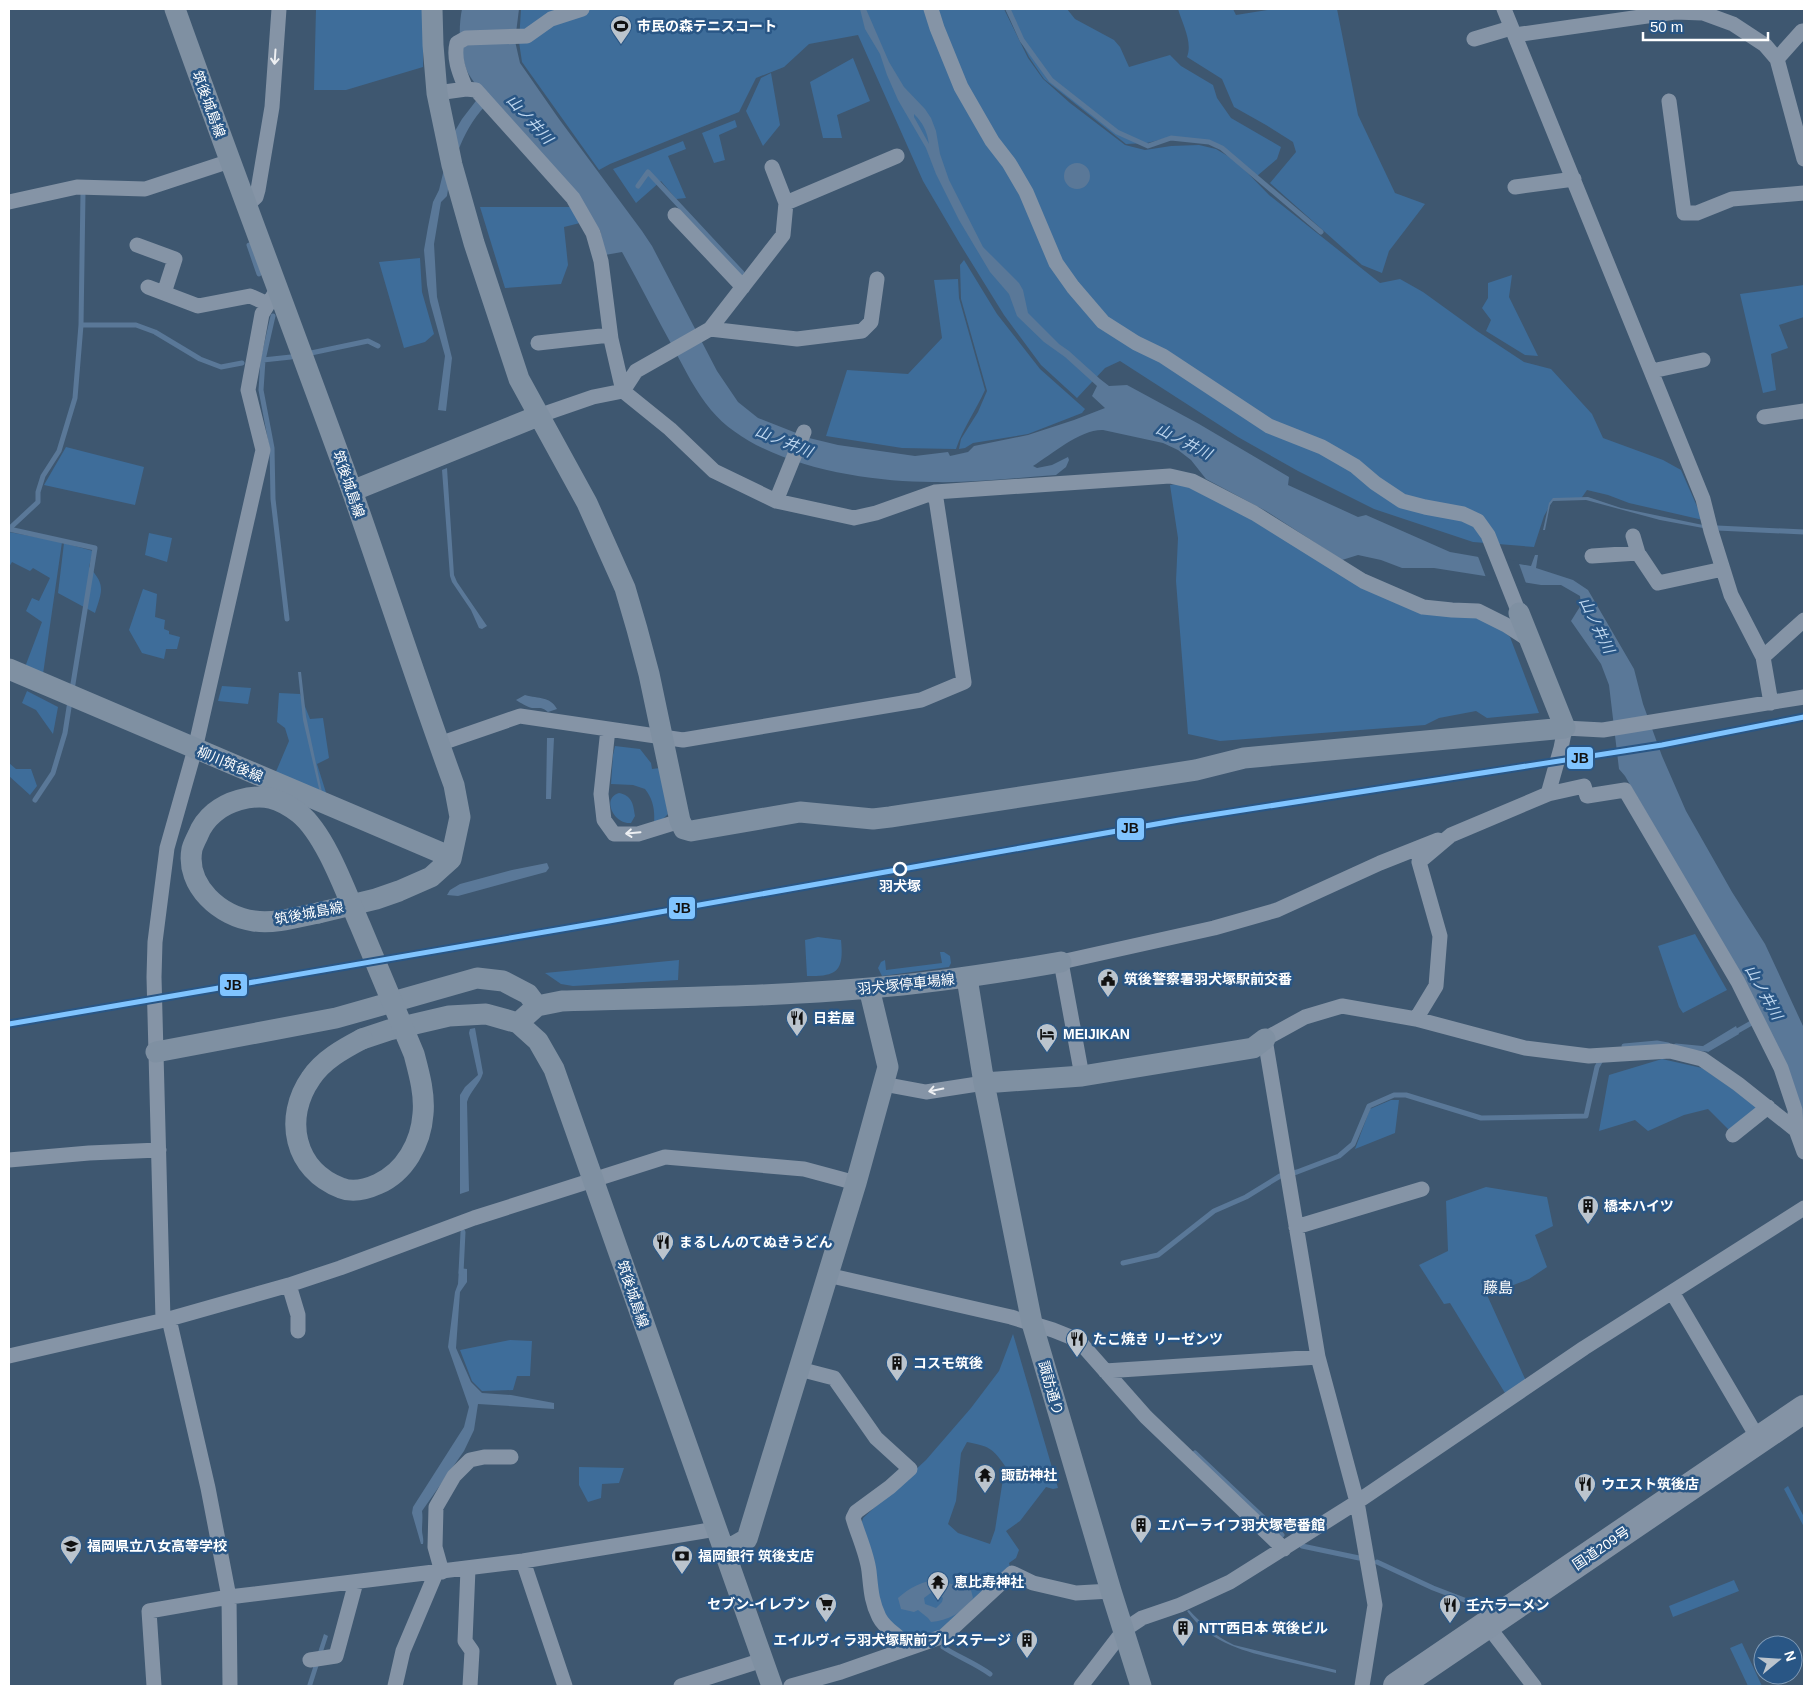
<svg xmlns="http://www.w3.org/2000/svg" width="1813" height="1695" font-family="Helvetica,'Noto Sans JP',sans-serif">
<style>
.green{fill:#3e6d9a;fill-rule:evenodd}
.water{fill:#5a7898;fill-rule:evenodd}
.pier{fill:#3e5770}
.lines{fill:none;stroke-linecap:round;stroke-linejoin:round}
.stream{stroke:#5a7898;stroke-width:5}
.street{stroke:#8594a6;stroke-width:15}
.secondary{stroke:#7f90a2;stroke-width:21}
.highway{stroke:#8493a5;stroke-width:28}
.secondary-bridge{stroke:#7f90a2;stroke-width:21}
.rail-1-casing{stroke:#295685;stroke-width:9}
.rail-1{stroke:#80c4ff;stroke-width:5}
.oneway{stroke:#edeff2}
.stop-dot{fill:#295685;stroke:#fff;stroke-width:2.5}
.labels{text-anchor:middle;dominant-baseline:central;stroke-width:5;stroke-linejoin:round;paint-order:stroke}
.poi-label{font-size:14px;font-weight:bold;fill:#fff;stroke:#295685;text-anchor:start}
.street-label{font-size:14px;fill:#fff;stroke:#295685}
.stop-label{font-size:14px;font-weight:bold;fill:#fff;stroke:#295685}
.water-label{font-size:15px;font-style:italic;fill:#bfd7ef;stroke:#295685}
.neighbourhood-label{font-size:15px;fill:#fff;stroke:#295685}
.line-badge{stroke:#295685;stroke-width:2}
.pale-badge-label{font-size:14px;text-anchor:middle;font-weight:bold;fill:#111}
</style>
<rect width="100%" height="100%" fill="#3e5770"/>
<!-- green -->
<path class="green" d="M316,9H423V67L346,90H314Z
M521,9H1004L1028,58L1043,79L1070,103L1125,145L1145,150L1171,146L1199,145L1216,149L1236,161L1269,195L1380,283L1400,279L1423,292L1477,331L1524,362L1551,369L1592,414L1603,438L1663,460L1681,470L1703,520L1629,503L1608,495L1587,490L1580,500H1553L1544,516L1534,547L1473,542L1374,509L1298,471L1238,437L1120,361L1105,368L1077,398L1041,365L1004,315L960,244L923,181L858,35L809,44L784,67L756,78L739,112L610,164L599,170L522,62L519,42Z
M1005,9H1067L1075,19L1114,40L1120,47L1129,67L1170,55L1181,66L1213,85L1217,98L1231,118L1281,147L1277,159L1257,176L1222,146L1171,137L1147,143L1126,144L1044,79L1029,57Z
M1178,9H1233L1236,15L1274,9H1337L1358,115L1395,193L1425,204L1389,251L1382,273L1362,265L1270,183L1296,152L1293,142L1266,125L1234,107L1222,79L1187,57C1193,42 1182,23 1178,9Z
M853,58L870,101L837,115L842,138H823L810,82Z
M771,73L780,125L763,146L746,111L761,78Z
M735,120L737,127L719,135L725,160L714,163L702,133Z
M683,141L686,149L668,156L686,198L676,199L661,181L636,203L613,169Z
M480,207H571L580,223L564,227L568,265L561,284L505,288Z
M420,258L422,292L434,334L425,342L404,348L379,262Z
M964,260L997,314L1040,369L1085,409L1082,413L1028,434L973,443L965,448L959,449L961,439L978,412L987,391L961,299L960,265Z
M1512,275L1509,297L1538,356L1525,355L1486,331L1491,320L1482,308L1488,298V283Z
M958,279L959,298L985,390C976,410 963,428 956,449L902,448L826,436L847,370L908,374L942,338L934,280Z
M1804,285V317L1779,325L1788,348L1771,354L1776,390L1763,393L1740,294Z
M66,447L144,467L135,505L44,485Z
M1183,483L1253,519L1367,589L1476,617L1493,623L1510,637L1539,713L1487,718L1476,711L1439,718L1425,725L1220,741L1188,734L1176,581L1178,538L1170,485Z
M9,532L62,542L43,674L25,667L42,622L26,611L32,598L39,601L50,578L33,568L30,571L12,562L9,567Z
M149,533L172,538L167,562L145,555Z
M64,543L93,551L89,567C106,585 102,591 95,613L58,593Z
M143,589L157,594L155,617L165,620L164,629L169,631V634L180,637L177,649H166L164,659L142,653L129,630Z
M222,686L251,688L248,704L218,701Z
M27,691L58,707L53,734L36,710L22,703Z
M279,693L300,694L310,719L323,718L329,758L317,764L328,799L275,774L289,741L285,728L277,722Z
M615,746L640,749L651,763L652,769L660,768L668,814L663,819L654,822C655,810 653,799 645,789L633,785L611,784L613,755Z
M9,763L16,769H31L37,786L30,795L9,776Z
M619,793C632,796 633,803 635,816L631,823C614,825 601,798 619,793Z
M1695,934L1727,990L1683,1013L1679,1007L1658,946Z
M818,937L841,940C844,970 838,977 807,976L805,940Z
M940,952H944L950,956L951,963L949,967L882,976L878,968L881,962L885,960L886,970L942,963Z
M679,960L678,980L573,986L561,984L545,973Z
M1662,1059L1702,1068L1756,1105L1758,1108L1729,1130L1708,1109L1684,1115L1648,1131L1635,1120L1599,1131L1609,1075Z
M1391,1100H1399L1395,1133L1355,1149L1370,1109Z
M1486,1187L1547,1197L1553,1226L1535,1235L1547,1267L1529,1279L1487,1295L1526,1381L1505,1393L1450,1303L1444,1304L1419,1265L1448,1251L1446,1201Z
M1013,1334L1058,1488L1053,1489L1046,1487L1020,1521L1006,1531L1019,1550L1016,1558L1009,1563L1011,1571L941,1635L904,1634L882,1617L860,1529L863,1518L926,1460L971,1408L999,1371ZM967,1442C988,1446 993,1448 1005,1466L995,1530L990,1544L958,1533L948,1524L956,1501L961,1453Z
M510,1340L532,1341L530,1376H517L513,1390L482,1391L472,1381L460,1350Z
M579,1467L624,1468L619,1483L602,1484L601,1498L588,1502L579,1485Z
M1788,1486L1804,1517V1527L1784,1489Z
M1734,1580L1739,1591L1673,1617L1669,1606Z
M1742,1643L1762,1686H1748L1730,1648Z"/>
<!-- water -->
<path class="water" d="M462,9H519L515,41L520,63L559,119L642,231L652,246L717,371L738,402L758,418L809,438L838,445L915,456L948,452L950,456L968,452L974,446L1028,435L1074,420L1105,408L1092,396L1097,386L1065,357L1044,342L1017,316L1009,294L990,272L959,220L936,174L926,148L898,100L887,75L880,54L865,29L860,9H866L889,62L904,87L925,109L931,118L936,131L940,154L949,180L983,247L1019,283L1023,290L1028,313L1059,344L1069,351L1100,379L1109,386L1127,385L1199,424L1289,477L1288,485L1358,517L1366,515L1450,552L1531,566L1535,555H1538L1536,568L1573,580L1588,590L1634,669L1643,704L1662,756L1686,811L1732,892L1765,944L1803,1026L1804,1124L1782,1058L1746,985L1625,776L1619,769L1609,685L1601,664L1571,621L1581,605L1580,596L1561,585H1541L1434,568H1402L1381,560L1358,555L1342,560L1266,511L1206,479L1191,460L1178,450L1163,443L1103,430C1081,429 1052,454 1033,466L1037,468L1052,465L1068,457L1069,460L1066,467L1056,475C1015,478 973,483 932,482C864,482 757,465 711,410C696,392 685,370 674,349C656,317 640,284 622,252L605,255L600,230L490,101C463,127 453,160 447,196L441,202L434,244L437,297L452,358L446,411L438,410L445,356L430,302L427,285L424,250L428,227L433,202L439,190L452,136L462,119L482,93C478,87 472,80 468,73C459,53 458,29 462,9ZM914,114C923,123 927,131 929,144L914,117Z
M1064 176a13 13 0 1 1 26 0a13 13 0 1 1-26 0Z
M447,468L454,575L457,582L487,626L482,629L479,628L471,610L452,582L450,576L442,470Z
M1588,497L1621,508L1703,525V528L1660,520L1586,500L1553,501L1550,505L1545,530H1543L1549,503L1553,498Z
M298,672H301L306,716L322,792L320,793L303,720Z
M525,695C539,699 550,696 557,709L548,712C543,707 539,708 532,708C527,707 521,703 516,700Z
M547,738H554L551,799H546Z
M547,863L549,868L546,872L458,896L447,895L450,890L460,884L512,870Z
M1736,1026L1739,1034L1708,1052L1703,1046Z
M475,1028L483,1073C480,1084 470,1091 467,1102L469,1191L460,1194V1095L465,1087L478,1075L469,1033L470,1029Z
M459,1268L467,1269V1282L460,1292L456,1348L471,1382L482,1393L511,1395L554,1403V1409L478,1404L474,1430L464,1451L422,1511C423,1518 422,1523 422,1530C422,1535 424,1538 423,1544H421L412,1513L413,1507L464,1427L469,1407L448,1347L455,1292L458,1284Z
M938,1579L954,1585L956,1582L970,1586L973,1598C964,1612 947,1621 931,1622L928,1618L918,1610L914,1612L901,1609L898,1598C909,1588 923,1581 938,1579ZM932,1592L938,1594L943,1598L942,1602L936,1608L925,1604L924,1598Z
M1189,1610C1202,1624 1215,1636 1234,1645L1336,1670V1673C1317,1669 1299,1664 1280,1660C1243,1651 1210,1643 1187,1611Z
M324,1634L328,1636L312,1686H307Z"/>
<!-- pier -->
<path class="pier" d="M1477,554L1518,561L1527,586L1487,580Z"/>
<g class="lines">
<!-- stream -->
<path class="stream" d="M1008,9L1022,40L1051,80L1117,132L1148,146L1171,138L1209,142L1222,148L1321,232
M638,186L648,172L742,273
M249,245L259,274
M273,316L263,360L261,390L272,448L273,499L287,619
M81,325H136L155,332L200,359L221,367L242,363
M311,353L368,341L378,346
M263,360L291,357
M1717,528L1804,532
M72,690L95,548L9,529L38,502V492L43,476L59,451L75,398L81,325L83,193
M35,800L53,773L65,733L70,701
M1732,1034L1755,1021
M1624,1046L1657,1043L1668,1045
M1676,1046L1707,1049L1712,1046
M1123,1263L1158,1255L1214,1211L1246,1197L1280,1176L1297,1172L1339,1156L1353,1144L1369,1106L1394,1095H1406L1481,1118L1586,1116L1597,1067L1602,1058
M461,1273L463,1232
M1195,1453L1282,1535
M1302,1546L1359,1558
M1377,1562L1433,1588L1480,1606
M943,1647C958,1657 975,1663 990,1674"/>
<!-- street -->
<path class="street" d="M931,9L937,28L961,87L992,141L1009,163L1026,192L1056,263L1073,287L1103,322L1136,343L1163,356L1269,426L1322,447L1355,466L1375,483L1402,501L1425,507L1463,514L1478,521L1488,535L1519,613
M1504,9L1703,499L1711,531L1731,595L1763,657
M1804,31H1802L1777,59L1804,159
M1515,35L1675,12L1703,13L1733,24L1765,45L1777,59
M1474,39L1511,28
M466,89C460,74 453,59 457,43L466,38L527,36L551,19L582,9
M437,93L466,89L476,90L573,198L593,233L601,261L611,339L623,391L670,429L714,471L776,501L854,518L876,513L935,492L1170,476L1192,481L1254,513L1363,581L1423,607L1452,610L1478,611L1506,625L1529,640
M1669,101L1684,213H1697L1732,199L1804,193
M772,167L786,203
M1515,187L1574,179
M9,202L77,187L145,189L230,161
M246,206L256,197L258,190L272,107L279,9
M675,215L743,287
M137,245L175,259L164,293
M148,287L198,306L250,296L268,304
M710,329L797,339L862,331L871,322L877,279
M538,343L610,335
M1652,371L1703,360
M538,416L593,397L623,391L636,371L710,329L783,235L786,203L897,156
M1764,417L1804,411
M776,501L804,432
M1633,536L1638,553L1658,583L1723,569
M1592,556L1638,553
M1771,703L1763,657L1804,620
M608,729L601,794L604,820L614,834H638L680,821
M439,744L520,716L683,740L921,700L964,682L935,492
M1548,794L1584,786L1587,796L1625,790L1738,982L1781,1068L1795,1110L1796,1130
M1416,1019L1436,986L1440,936L1419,862L1451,835L1548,794L1561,748L1565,728L1603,730L1804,697
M1082,1076L1061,962L1214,928L1277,910L1380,863L1438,840
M883,1084L926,1092L984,1083
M1733,1135L1768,1107
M9,1160L89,1153L159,1150
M1296,1227L1422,1189
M836,1277L1011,1317L1053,1330L1078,1340L1146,1417L1284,1549
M289,1285L298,1315V1331
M1672,1292L1759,1440
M169,1319L208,1488L229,1597L230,1686
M163,1320L154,977L155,942L167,848L195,749L263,450L248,390L262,314L278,288
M9,1356L169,1319L289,1285L340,1268L474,1218L665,1157L804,1169L856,1183
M807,1371L834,1378L876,1438L910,1469L890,1487L856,1512L853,1518C858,1535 867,1554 869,1571C871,1588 871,1601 879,1617C886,1631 900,1635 908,1648
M1105,1371L1318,1357
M523,1561L565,1686
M468,1569L465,1641L472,1651L470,1686
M442,1572L435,1547L436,1507L454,1476L470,1460L484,1457H511
M1487,1625L1534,1686
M310,1660L336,1656L356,1582
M154,1686L149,1611L229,1597L523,1561L716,1529
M395,1686L403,1651L436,1573
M681,1686L763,1660
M791,1686L841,1672L944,1636L1012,1573L1033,1583L1076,1593L1111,1591
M1081,1686L1124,1630L1142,1618L1180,1605L1230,1582L1357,1502L1584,1348L1804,1208
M1362,1686L1375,1605L1357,1502L1318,1357L1265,1039L1305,1017L1342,1006L1416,1019L1525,1048L1589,1056L1670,1051L1702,1059L1738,1084L1796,1130L1804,1152"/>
<!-- secondary -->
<path class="secondary" d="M175,9C232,169 293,328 351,488C386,587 418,687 454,785L460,817L451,859L431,877L399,891L376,899L318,913
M432,9L433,45L437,93L452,165L474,243L519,379L587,503L625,588L637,629L649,674L680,821L684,829L691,831L800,812L873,819L890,817L1196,770L1244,758L1565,728L1519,613
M352,491L538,416
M9,669L451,857
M967,978L984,1083L1032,1323L1111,1591L1141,1686
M518,1023L537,1006L562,1001C665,998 767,997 870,988C934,983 998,973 1061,962
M362,1039L389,1030L449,1016L486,1014L518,1023L538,1041L554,1069L772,1686
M156,1052L336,1018L477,978L503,981L528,994L537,1006
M984,1083L1082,1076L1253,1048L1265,1039
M724,1552L747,1539L856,1183L888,1067L869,988"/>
<!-- highway -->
<path class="highway" d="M1397,1686L1804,1409"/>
<!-- secondary-bridge -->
<path class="secondary-bridge" d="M318,913C298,917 275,924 254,921C221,917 185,886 192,849C193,845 196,839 198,835C205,817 221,805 239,800C264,793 279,798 299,813C326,835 346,893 360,925C378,968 396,1011 414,1054C419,1073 425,1094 423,1114C421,1143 405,1172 378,1184C367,1189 353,1193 341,1188C294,1170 283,1118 311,1078C323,1060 343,1049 362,1039"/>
<!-- rail-1 casing -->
<g class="rail-1-casing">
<path id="rail-1" d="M9,1024L609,921L1179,820L1662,745L1804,717"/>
</g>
<!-- rail-1 -->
<use href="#rail-1" class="rail-1"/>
</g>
<!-- one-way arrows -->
<defs><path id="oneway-shaft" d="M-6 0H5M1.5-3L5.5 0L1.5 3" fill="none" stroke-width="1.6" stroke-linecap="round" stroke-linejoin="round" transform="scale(1.25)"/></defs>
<g class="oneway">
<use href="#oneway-shaft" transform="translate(275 57) rotate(94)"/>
<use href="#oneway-shaft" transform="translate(633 833) rotate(175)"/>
<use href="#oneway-shaft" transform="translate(936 1090) rotate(169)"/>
</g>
<!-- icons -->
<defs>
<g id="stadium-pin" transform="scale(1.125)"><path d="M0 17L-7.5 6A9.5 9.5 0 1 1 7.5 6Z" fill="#bbc4cd" stroke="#295685"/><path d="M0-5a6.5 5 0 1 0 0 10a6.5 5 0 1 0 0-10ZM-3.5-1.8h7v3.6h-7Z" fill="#111"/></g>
<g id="civic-pin" transform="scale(1.125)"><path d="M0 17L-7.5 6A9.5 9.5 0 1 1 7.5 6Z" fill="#bbc4cd" stroke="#295685"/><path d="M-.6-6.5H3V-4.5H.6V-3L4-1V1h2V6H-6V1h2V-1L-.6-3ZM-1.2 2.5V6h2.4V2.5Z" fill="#111"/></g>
<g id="restaurant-pin" transform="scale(1.125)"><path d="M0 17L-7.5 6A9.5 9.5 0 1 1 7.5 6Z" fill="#bbc4cd" stroke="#295685"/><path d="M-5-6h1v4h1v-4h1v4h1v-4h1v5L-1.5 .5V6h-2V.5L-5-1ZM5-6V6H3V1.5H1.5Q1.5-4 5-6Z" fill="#111"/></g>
<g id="hotel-pin" transform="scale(1.125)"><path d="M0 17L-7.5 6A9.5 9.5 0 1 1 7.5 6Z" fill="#bbc4cd" stroke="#295685"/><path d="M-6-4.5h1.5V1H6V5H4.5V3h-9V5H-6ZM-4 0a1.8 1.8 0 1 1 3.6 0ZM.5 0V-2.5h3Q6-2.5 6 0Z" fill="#111"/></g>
<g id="building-pin" transform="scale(1.125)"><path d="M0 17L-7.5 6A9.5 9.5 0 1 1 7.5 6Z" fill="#bbc4cd" stroke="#295685"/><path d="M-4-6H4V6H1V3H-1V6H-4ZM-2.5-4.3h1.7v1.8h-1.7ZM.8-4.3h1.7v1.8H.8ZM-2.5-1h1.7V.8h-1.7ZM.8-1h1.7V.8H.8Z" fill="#111"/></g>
<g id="temple-pin" transform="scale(1.125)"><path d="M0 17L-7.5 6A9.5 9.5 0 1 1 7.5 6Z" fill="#bbc4cd" stroke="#295685"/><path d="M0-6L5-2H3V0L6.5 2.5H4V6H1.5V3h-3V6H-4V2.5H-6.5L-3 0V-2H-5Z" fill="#111"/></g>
<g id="school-pin" transform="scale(1.125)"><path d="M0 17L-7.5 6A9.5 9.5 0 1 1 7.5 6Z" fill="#bbc4cd" stroke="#295685"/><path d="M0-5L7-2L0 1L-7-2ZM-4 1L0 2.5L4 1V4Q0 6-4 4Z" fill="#111"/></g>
<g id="bank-pin" transform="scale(1.125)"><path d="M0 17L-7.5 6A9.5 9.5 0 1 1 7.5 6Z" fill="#bbc4cd" stroke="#295685"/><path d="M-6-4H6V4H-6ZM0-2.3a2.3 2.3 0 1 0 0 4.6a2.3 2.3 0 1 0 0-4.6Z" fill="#111"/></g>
<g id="supermarket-pin" transform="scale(1.125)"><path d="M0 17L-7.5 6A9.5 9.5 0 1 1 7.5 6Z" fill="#bbc4cd" stroke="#295685"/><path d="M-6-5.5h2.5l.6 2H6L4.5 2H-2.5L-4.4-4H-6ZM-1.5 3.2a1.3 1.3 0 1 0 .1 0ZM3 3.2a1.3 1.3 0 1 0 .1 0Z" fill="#111"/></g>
</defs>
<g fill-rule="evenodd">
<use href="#stadium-pin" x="621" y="26"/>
<use href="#civic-pin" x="1108" y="979"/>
<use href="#restaurant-pin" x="797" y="1018"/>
<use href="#hotel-pin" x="1047" y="1034"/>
<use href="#building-pin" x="1588" y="1206"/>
<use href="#restaurant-pin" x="663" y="1242"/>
<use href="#restaurant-pin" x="1077" y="1339"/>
<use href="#building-pin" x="897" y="1363"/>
<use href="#temple-pin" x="985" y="1475"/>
<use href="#restaurant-pin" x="1585" y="1484"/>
<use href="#building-pin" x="1141" y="1525"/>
<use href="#school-pin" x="71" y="1546"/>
<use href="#bank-pin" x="682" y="1556"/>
<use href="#temple-pin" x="938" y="1582"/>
<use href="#supermarket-pin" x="826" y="1604"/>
<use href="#restaurant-pin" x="1450" y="1605"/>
<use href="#building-pin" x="1183" y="1628"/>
<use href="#building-pin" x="1027" y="1640"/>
</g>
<!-- markers -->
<circle class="stop-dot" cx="900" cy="869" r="6"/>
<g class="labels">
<!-- poi labels -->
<g class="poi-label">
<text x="637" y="26">市民の森テニスコート</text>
<text x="1124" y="979">筑後警察署羽犬塚駅前交番</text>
<text x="813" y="1018">日若屋</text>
<text x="1063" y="1034">MEIJIKAN</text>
<text x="1604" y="1206">橋本ハイツ</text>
<text x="679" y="1242">まるしんのてぬきうどん</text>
<text x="1093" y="1339">たこ焼き リーゼンツ</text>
<text x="913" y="1363">コスモ筑後</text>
<text x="1001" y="1475">諏訪神社</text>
<text x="1601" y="1484">ウエスト筑後店</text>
<text x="1157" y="1525">エバーライフ羽犬塚壱番館</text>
<text x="87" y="1546">福岡県立八女高等学校</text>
<text x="698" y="1556">福岡銀行 筑後支店</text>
<text x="954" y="1582">恵比寿神社</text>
<text x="810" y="1604" text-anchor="end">セブン-イレブン</text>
<text x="1466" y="1605">壬六ラーメン</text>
<text x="1199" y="1628">NTT西日本 筑後ビル</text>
<text x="1011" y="1640" text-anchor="end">エイルヴィラ羽犬塚駅前プレステージ</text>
</g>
<!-- street labels -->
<g class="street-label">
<text transform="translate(209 104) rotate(70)">筑後城島線</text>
<text transform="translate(349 484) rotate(71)">筑後城島線</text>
<text transform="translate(230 764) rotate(23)">柳川筑後線</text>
<text transform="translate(309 913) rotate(-11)">筑後城島線</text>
<text transform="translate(906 984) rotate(-6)">羽犬塚停車場線</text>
<text transform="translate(633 1294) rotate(71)">筑後城島線</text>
<text transform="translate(1051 1388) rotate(74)">諏訪通り</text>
<text transform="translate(1601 1548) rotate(-34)">国道209号</text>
</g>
<!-- stop labels -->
<g class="stop-label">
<text x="900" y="886">羽犬塚</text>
</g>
<!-- water labels -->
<g class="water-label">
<text transform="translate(530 119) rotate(48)">山ノ井川</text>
<text transform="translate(784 441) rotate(22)">山ノ井川</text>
<text transform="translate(1184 441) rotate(27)">山ノ井川</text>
<text transform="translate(1597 625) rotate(64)">山ノ井川</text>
<text transform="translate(1764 992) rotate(61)">山ノ井川</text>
</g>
<!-- neighbourhood labels -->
<g class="neighbourhood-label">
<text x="1498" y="1287">藤島</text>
</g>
</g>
<g class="line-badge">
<rect x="1566" y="746" width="28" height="24" rx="5" fill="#80c4ff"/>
<rect x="1116" y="817" width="29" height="24" rx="5" fill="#80c4ff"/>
<rect x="668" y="896" width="28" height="24" rx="5" fill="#80c4ff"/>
<rect x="219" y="973" width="29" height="24" rx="5" fill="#80c4ff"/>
</g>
<g class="pale-badge-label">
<text x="1580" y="763">JB</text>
<text x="1130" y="833">JB</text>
<text x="682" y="913">JB</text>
<text x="233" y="990">JB</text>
</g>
<!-- border -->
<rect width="1813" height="1695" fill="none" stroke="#ffffff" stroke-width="20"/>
<!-- north arrow -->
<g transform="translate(1778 1660) rotate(72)"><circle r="24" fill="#295685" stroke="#7f9ab6"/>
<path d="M0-4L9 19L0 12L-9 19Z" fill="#bbc4cd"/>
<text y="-8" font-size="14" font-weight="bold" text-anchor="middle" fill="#ffffff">N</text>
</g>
<!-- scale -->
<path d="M1643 32v8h125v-8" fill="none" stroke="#ffffff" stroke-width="2.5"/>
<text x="1650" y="32" font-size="15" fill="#ffffff" stroke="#295685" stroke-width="4" paint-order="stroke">50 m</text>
</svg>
